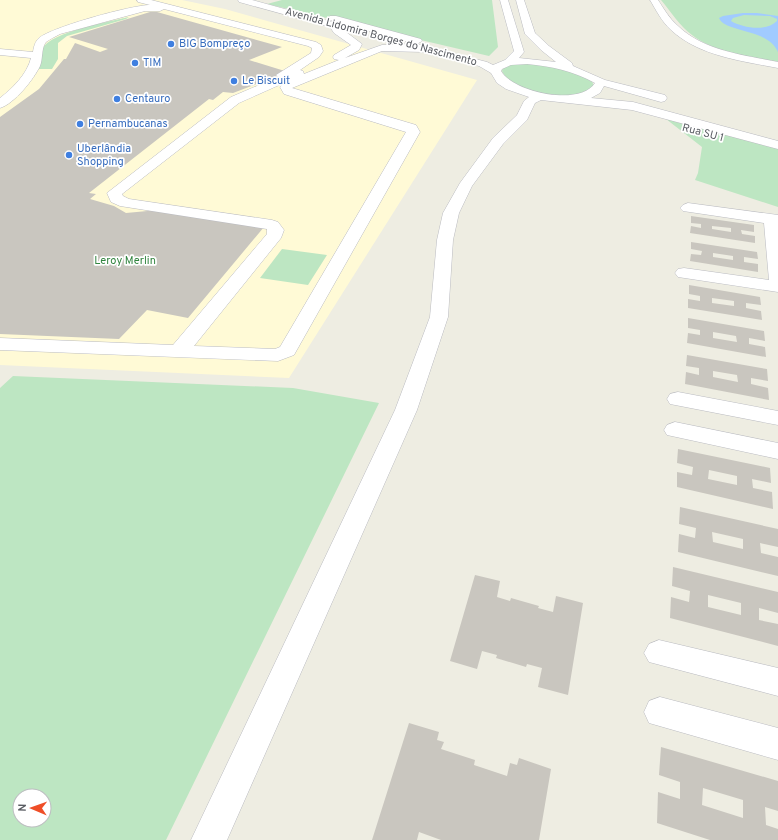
<svg xmlns="http://www.w3.org/2000/svg" width="778" height="840" font-family="Overpass,sans-serif">
<style>
.commercial{fill:#fffad6}
.green{fill:#bde6c2;fill-rule:evenodd}
.water{fill:#a1cbff;fill-rule:evenodd}
.building{fill:#c9c6bf;fill-rule:evenodd}
.lines{fill:none;stroke-linecap:round;stroke-linejoin:round}
.minor-casing{stroke:#babbc1;stroke-width:1}
.minor{fill:#fff;fill-rule:evenodd}
.shop-dot{fill:#3f7fe0;stroke:#fff;stroke-width:1.5}
.labels{text-anchor:middle;dominant-baseline:central;stroke-width:3.5;stroke-linejoin:round;paint-order:stroke}
.far-street-label{font-size:11px;fill:#5a5d63;stroke:#fff}
.far-shop-label{font-size:11px;fill:#366cbe;stroke:#fff;text-anchor:start}
.far-park-label{font-size:11px;fill:#31843f;stroke:#fff}
</style>
<rect width="100%" height="100%" fill="#eeede2"/>
<!-- commercial -->
<path class="commercial" d="M0,0H182L225,9L477,80L289,378L0,365Z"/>
<!-- green -->
<path class="green" d="M282,0H492L498,47L489,56L267,4Z
M661,0H778V62C750,56 715,53 692,35C680,26 671,12 661,0Z
M129,17L126,19L67,36L58,43V59L52,69H39C40,63 41,54 43,48C51,32 112,21 129,17Z
M528,63L568,69L592,81L594,87C589,89 583,94 577,95C556,99 512,92 502,71L503,68L512,64Z
M666,119L778,149V207L695,180L698,173L702,147Z
M282,249L327,255L308,285L260,278Z
M13,376L293,388L379,403L166,840H0V388ZM20,796H44V820H20Z"/>
<!-- water -->
<path class="water" d="M743,13H757L778,16V52C768,28 725,33 719,18L723,16ZM744,15L770,16L777,19V21C766,32 743,28 731,21L733,18Z"/>
<!-- building -->
<path class="building" d="M150,12H157L282,47L249,60L288,72L233,93L223,92L213,100L209,99L89,193L96,194L90,199L114,206L126,213L158,210L264,227L188,318L147,310L119,339L0,334V117L39,89L64,59H66L75,43L100,52L108,49L69,37Z
M691,216L754,225V232L741,230L742,234L755,236V243L690,233L691,226L701,228V224L691,223ZM712,226L731,228V232L712,229Z
M691,242L757,252L758,259L744,257V262L758,264V272L690,261L691,254L701,255L702,251L691,249ZM713,253L733,256V260L713,257Z
M689,285L760,297L761,305L746,303V308L761,311L762,320L688,308V299L700,301V296L689,294ZM712,298L734,301V306L712,303Z
M688,318L764,331L765,341L749,338V344L765,347L766,357L687,343L688,333L700,335V330L688,328ZM713,332L736,336L737,342L713,338Z
M687,355L767,369L768,381L751,378V384L768,388L769,400L685,384L686,372L699,375V368L686,366ZM713,371L737,375L738,382L713,377Z
M678,449L770,468L771,483L752,479L753,488L772,492L773,509L677,487V472L692,475L693,467L677,463ZM709,470L737,476V485L708,479Z
M680,507L778,529V547L760,543L761,553L778,557V576L678,552L679,534L695,538L696,528L679,524ZM712,532L743,539V549L713,542Z
M673,567L778,592V613L759,608V620L778,624V646L670,618L671,597L689,602L690,591L672,586ZM708,595L741,603V615L708,607Z
M475,575L500,581L497,597L510,601L511,598L539,606L538,608L553,612L556,596L583,603L568,695L538,687L542,668L527,664L526,667L496,658L497,655L482,651L477,669L450,661Z
M409,723L439,732L437,740L444,742L441,749L475,760L474,765L507,776L510,763L517,765L519,758L551,769L539,840H441L419,832L417,840H372Z
M661,747L778,781V811L765,807L766,825L778,829V840H710L657,823L658,792L680,799V782L659,775ZM703,788L743,800V818L702,805Z"/>
<g class="lines">
<!-- minor casing -->
<g class="minor-casing">
<path id="minor" d="M137,0H151L316,42L321,45L323,51L319,57L300,70L303,71L304,74L339,60L334,59L333,57L334,55L351,45L334,33L330,27L239,2L238,0H252L350,27L352,29L350,31L346,32L362,44L359,50L345,58L382,45H404L405,43L409,42L330,20L328,18L330,16H336L421,39L422,41L417,44L487,62L493,65L505,60L514,51L500,0H508L524,52L519,58L556,62L541,50L525,34L516,0H524L535,33L549,46L572,63L573,66L605,80L665,95L667,98L665,101L661,102L604,86L600,93L591,98L633,102L778,141V149L632,110L541,100L535,103L527,120L503,144L472,186L459,213L453,240L448,317L417,410L227,840H191L395,410L430,317L437,240L443,213L460,183L493,138L517,115L524,101L529,97L506,89L497,83L491,73L479,66L424,52L382,51L292,88L416,125L420,132L294,355L278,361L0,350V338L173,345L267,234V229L120,206L111,202L107,193L231,97L278,77L276,75L311,53L312,48L308,46L164,9L160,11H145L60,34C55,37 50,39 46,42C41,48 43,59 40,66C34,79 14,104 0,108V98C13,88 27,74 31,58L0,55V49L33,52C34,46 35,42 39,38C52,27 132,5 150,5L138,2ZM527,64C551,66 573,71 595,83C580,107 513,92 501,71L502,69L511,65ZM284,83L280,87L284,94L406,132L280,347L275,349L194,346L281,238L284,230L278,222L272,220L129,199L123,196L122,194L239,103Z
M650,0H658C664,9 669,18 677,25C703,51 744,55 778,62V68C742,61 699,56 671,30C662,22 656,10 650,0Z
M688,203L778,215V292L678,277L675,273L678,269L684,268L769,280L764,223L683,211L680,208L683,205Z
M678,392L778,411V425L670,404L667,399L670,394Z
M675,422L778,443V459L667,435L664,430L667,425Z
M659,640L778,668V696L649,662L644,653L649,644Z
M660,697L778,728V760L649,723L644,712L649,701Z"/>
</g>
<!-- minor -->
<use href="#minor" class="minor"/>
</g>
<!-- markers -->
<g class="shop-dot">
<circle cx="171" cy="44" r="4"/>
<circle cx="135" cy="63" r="4"/>
<circle cx="234" cy="81" r="4"/>
<circle cx="117" cy="99" r="4"/>
<circle cx="80" cy="124" r="4"/>
<circle cx="69" cy="155" r="4"/>
</g>
<g class="labels">
<!-- far-street labels -->
<g class="far-street-label">
<text transform="translate(381 37) rotate(15)">Avenida Lidomira Borges do Nascimento</text>
<text transform="translate(703 133) rotate(15)">Rua SU 1</text>
</g>
<!-- far-shop labels -->
<g class="far-shop-label">
<text x="179" y="44">BIG Bompreço</text>
<text x="143" y="63">TIM</text>
<text x="242" y="81">Le Biscuit</text>
<text x="125" y="99">Centauro</text>
<text x="88" y="124">Pernambucanas</text>
<text x="77" y="149">Uberlândia<tspan x="77" dy="13">Shopping</tspan></text>
</g>
<!-- far-park labels -->
<g class="far-park-label">
<text x="125" y="261">Leroy Merlin</text>
</g>
</g>
<!-- north arrow -->
<g transform="translate(32 808) rotate(272)"><circle r="19" fill="#ffffff" stroke="#bdbec1"/>
<path d="M0-3L7 15L0 10L-7 15Z" fill="#ef4e27"/>
<text y="-6" font-size="11" font-weight="bold" text-anchor="middle" fill="#5a5d63">N</text>
</g>
</svg>
